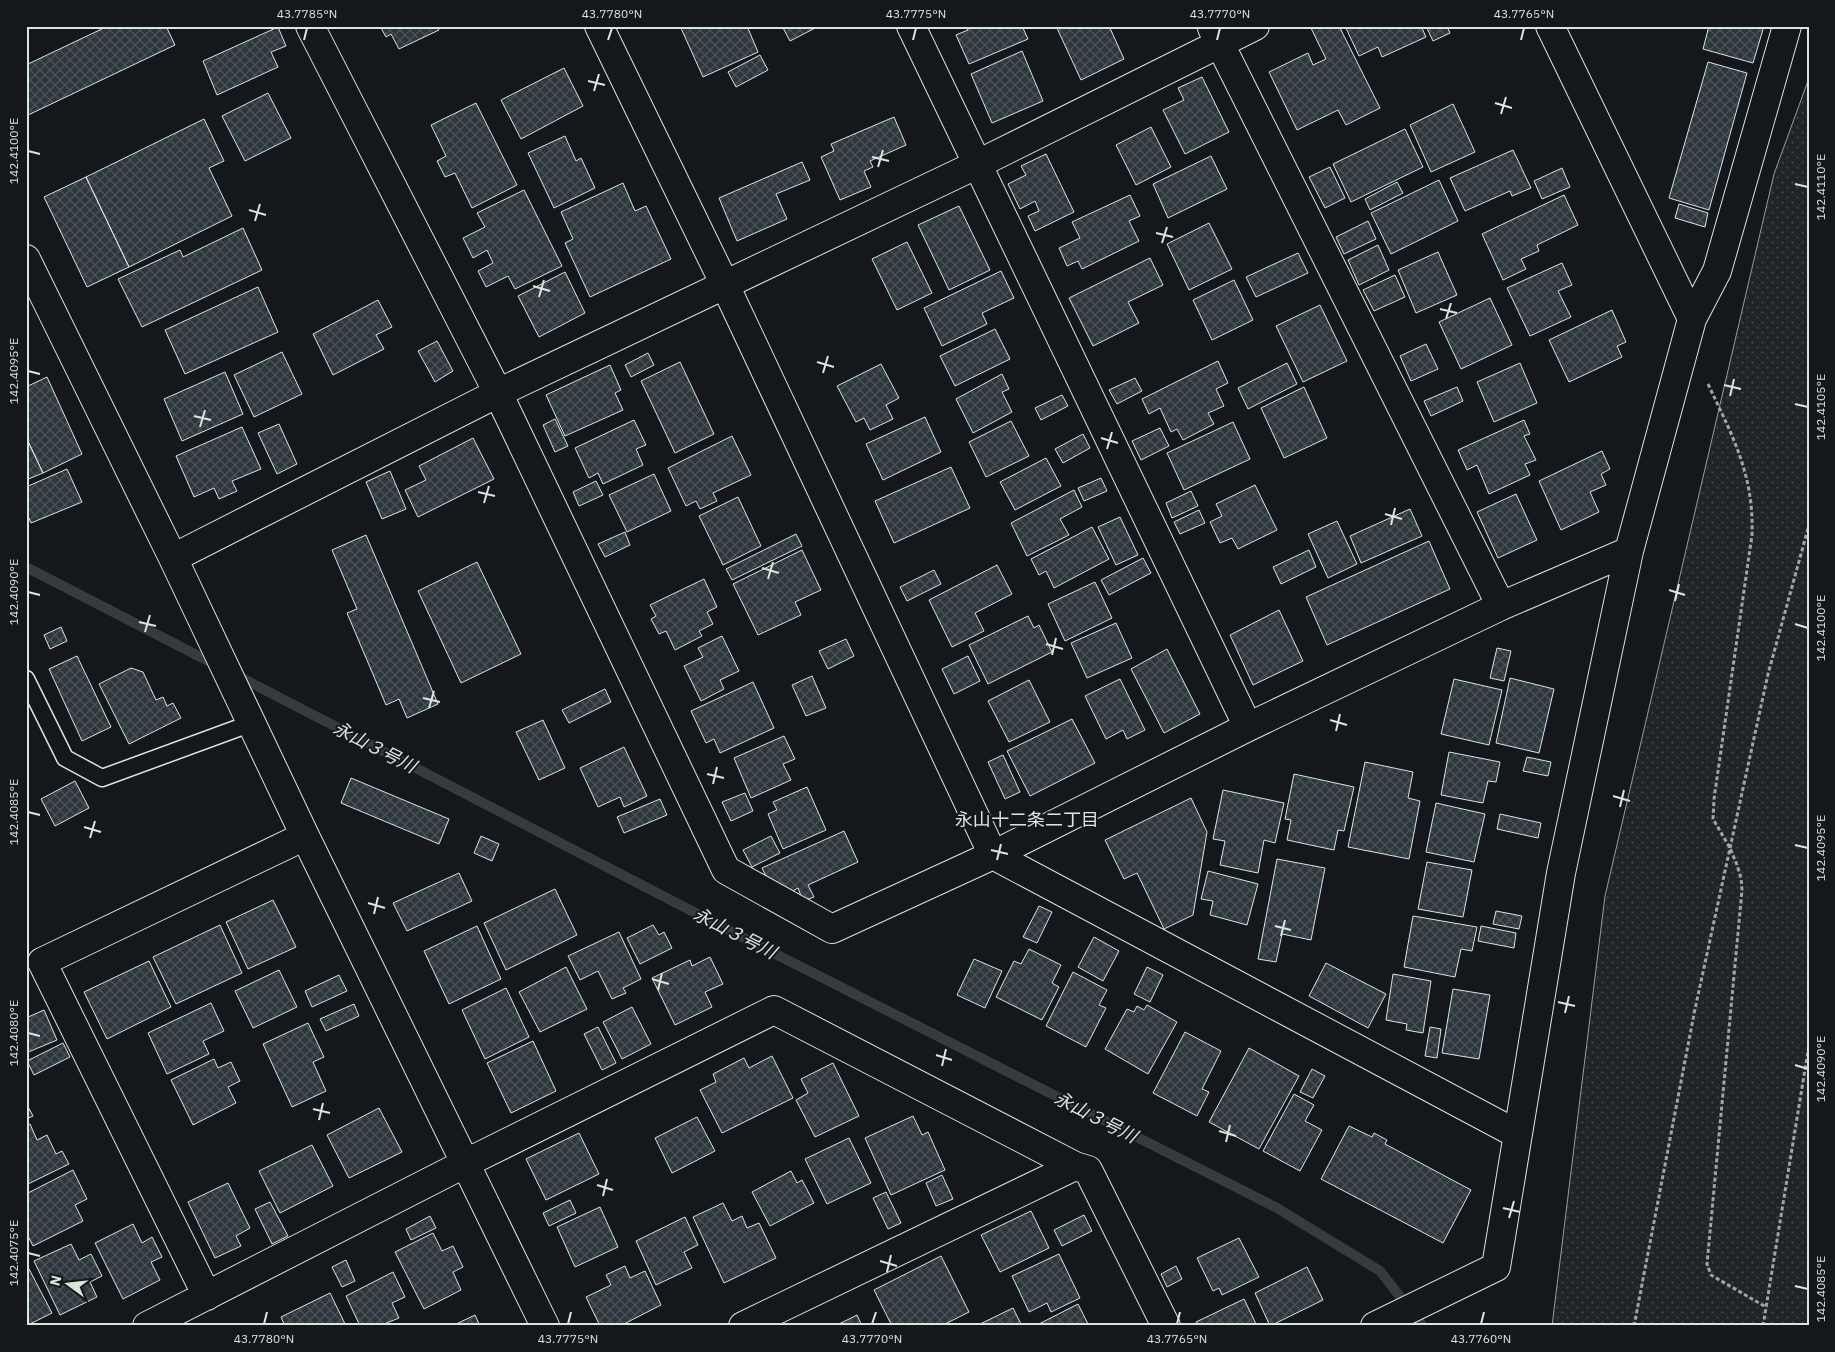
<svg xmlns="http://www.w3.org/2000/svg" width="1835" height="1352" font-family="'IBM Plex Sans','Noto Sans JP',sans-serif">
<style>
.grass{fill:url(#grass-dots);stroke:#939e99}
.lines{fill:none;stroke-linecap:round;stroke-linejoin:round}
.stream{stroke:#363b3e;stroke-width:10}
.building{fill:url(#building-cross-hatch);stroke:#d8e6dc}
.lane-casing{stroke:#d8e6dc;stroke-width:19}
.street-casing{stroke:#d8e6dc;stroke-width:30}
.path{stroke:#9da8a2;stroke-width:3;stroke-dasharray:4 2.5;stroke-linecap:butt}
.lane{stroke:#14181c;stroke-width:16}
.street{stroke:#14181c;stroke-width:28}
.ticks{fill:none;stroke:#d8e6dc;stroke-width:2}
.labels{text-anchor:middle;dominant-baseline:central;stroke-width:4;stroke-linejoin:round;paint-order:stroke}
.water-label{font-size:18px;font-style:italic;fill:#d8e6dc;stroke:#14181c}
.neighbourhood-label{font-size:18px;fill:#d8e6dc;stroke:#14181c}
.neatline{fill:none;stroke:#d8e6dc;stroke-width:2}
.ticks-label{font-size:12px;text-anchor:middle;fill:#d8e6dc}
</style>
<defs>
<pattern id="grass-dots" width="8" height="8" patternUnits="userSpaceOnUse" patternTransform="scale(1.25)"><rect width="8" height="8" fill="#202428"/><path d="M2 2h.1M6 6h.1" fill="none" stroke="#404447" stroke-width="1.8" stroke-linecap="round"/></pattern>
<pattern id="building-cross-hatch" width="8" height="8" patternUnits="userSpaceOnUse" patternTransform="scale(1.25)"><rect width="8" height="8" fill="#2c363c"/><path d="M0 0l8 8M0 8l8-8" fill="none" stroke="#4a5358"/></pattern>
</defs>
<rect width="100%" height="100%" fill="#14181c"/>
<!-- grass -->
<path class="grass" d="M1809,78V1326H1552L1605,896L1774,174Z"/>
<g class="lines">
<!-- stream -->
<path class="stream" d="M26,567L216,665
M236,675L742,937L1277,1208L1380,1271L1423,1326"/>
</g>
<!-- building -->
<path class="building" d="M108,26H166L175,45L26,116V65Z
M380,26H437L439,30L399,49L391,34L386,37Z
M680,26H747L758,52L703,77Z
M782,26H819L790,41Z
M966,26H1022L1028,39L969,64L956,35L968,30Z
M1056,26H1109L1124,59L1081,80Z
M1310,26H1339L1380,108L1346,125L1338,110L1297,130L1269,72L1308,53L1313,65L1326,59Z
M1345,26H1421L1426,37L1382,57L1378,47L1359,56Z
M1426,26H1447L1450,33L1433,41Z
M1709,26H1764L1753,63L1703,49Z
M278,27L286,46L271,52L278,67L217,95L203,61Z
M1022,51L1043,101L992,123L971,74Z
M760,55L768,70L736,87L728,72Z
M1708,62L1747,73L1709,210L1669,198Z
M564,68L583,106L521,139L501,100Z
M1202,77L1229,132L1185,154L1163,110L1184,100L1178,88Z
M268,93L291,138L245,161L222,116Z
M476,103L517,185L472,208L455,173L445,177L437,161L446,156L431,125Z
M1453,104L1475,152L1431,172L1410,125Z
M894,117L906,145L870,161L873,167L864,171L871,187L840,200L821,157L834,151L831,144Z
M204,119L224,161L209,168L232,216L129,267L86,177Z
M1151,127L1171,167L1136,185L1116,145Z
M1405,129L1423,167L1351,202L1333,164Z
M565,136L576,161L581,158L595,188L554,208L528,153Z
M1513,150L1531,188L1512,196L1510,191L1465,211L1450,178Z
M1046,154L1074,212L1035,231L1028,216L1039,211L1035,201L1020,209L1008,184L1026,175L1021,166Z
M1211,156L1227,189L1168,218L1153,184Z
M802,162L810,180L776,194L787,219L737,241L719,198Z
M1330,167L1345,198L1325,208L1309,177Z
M1562,168L1570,187L1542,199L1534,181Z
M86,177L129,267L87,287L44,197Z
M1439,180L1458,221L1391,254L1371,213Z
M1397,182L1403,193L1370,210L1365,199Z
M623,183L635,211L646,206L671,259L590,297L565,243L573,239L561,212Z
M524,190L562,266L515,289L508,276L486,287L478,271L493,263L487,250L473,258L463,238L485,227L477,213Z
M1130,195L1140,216L1129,221L1139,241L1082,269L1078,261L1067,266L1059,248L1080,238L1072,222Z
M1564,195L1578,225L1537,245L1539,251L1521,259L1526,269L1503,280L1482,234Z
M1679,204L1708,213L1705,227L1675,218Z
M959,206L990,270L949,290L918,225Z
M1368,221L1376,239L1344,254L1336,237Z
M1209,223L1232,269L1189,290L1167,244Z
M243,228L262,270L142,327L118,279L180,250L183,257Z
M907,242L932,293L897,310L872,259Z
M1378,245L1389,270L1359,285L1348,260Z
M1438,252L1457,295L1416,313L1398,270Z
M1298,253L1308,273L1256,297L1246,277Z
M1150,258L1163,285L1128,302L1139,323L1093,346L1069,298Z
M1562,263L1572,285L1558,291L1571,317L1530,336L1507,288Z
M1001,271L1014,298L982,313L987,324L942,346L924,308Z
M565,272L585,313L539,337L518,296Z
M1395,275L1405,297L1374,311L1363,290Z
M1234,280L1253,320L1212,340L1193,300Z
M258,287L278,332L185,374L165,330Z
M1490,298L1512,345L1461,369L1439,322Z
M378,300L392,327L376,335L384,349L333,375L313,334Z
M1320,305L1347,361L1303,382L1276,326Z
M1612,310L1626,342L1617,346L1622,357L1569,382L1549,340Z
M995,329L1010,359L955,386L940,356Z
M437,341L453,371L435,382L418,351Z
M1426,344L1438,369L1411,381L1400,356Z
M282,352L302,394L254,417L234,375Z
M648,353L654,365L631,377L625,365Z
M1218,361L1228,383L1216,389L1224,406L1208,413L1214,424L1183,440L1177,429L1171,432L1160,408L1149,414L1142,399Z
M680,362L714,434L675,453L641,381Z
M1287,363L1297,384L1248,409L1238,388Z
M1520,363L1537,403L1494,422L1477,382Z
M881,364L899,398L886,405L893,419L870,430L864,418L856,422L837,386Z
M610,365L621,390L615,393L623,410L565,436L546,395Z
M225,372L243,414L182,441L164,399Z
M1002,374L1009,389L1002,392L1012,412L973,433L956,399Z
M47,377L82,454L43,473L26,437V387Z
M1135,378L1142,391L1117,404L1109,390Z
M1304,387L1327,438L1284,458L1261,408Z
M1457,387L1463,401L1431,416L1424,401Z
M1062,395L1068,406L1041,420L1035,408Z
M925,417L941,452L883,480L866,444Z
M555,419L568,446L555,452L543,425Z
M634,420L646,445L636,449L643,465L603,484L598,473L589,478L575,448Z
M1524,420L1530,434L1524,436L1536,460L1525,464L1530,475L1489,494L1477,465L1467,470L1458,450Z
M1011,421L1029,456L986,477L969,442Z
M1233,422L1250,459L1184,490L1167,453Z
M279,424L297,464L277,474L258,433Z
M242,427L261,469L232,481L237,491L219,499L214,488L194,497L176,456Z
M1160,428L1169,446L1141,460L1132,441Z
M1083,434L1090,448L1063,463L1055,449Z
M732,436L751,475L713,493L717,501L700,509L696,501L686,506L668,468Z
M26,437L43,473L26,480Z
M473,438L494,479L418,517L405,490L426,480L419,466Z
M1602,451L1610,469L1601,474L1606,485L1590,492L1599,512L1561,530L1539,481Z
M1046,458L1061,486L1015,510L1000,482Z
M951,467L970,508L894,543L875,501Z
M67,469L82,502L31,523L26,512V487Z
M390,471L406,509L382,519L366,482Z
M654,474L671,511L627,532L609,495Z
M1101,478L1107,491L1084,501L1078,488Z
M596,481L603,495L579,506L573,492Z
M1255,485L1277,530L1238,549L1232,538L1220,543L1210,522L1222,516L1216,504Z
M1074,490L1082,507L1060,519L1069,535L1027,556L1011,523Z
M1191,491L1198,506L1172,518L1166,503Z
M1516,494L1537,540L1498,558L1477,512Z
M738,497L761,546L723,565L699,516Z
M1410,509L1422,536L1361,563L1350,536Z
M1199,510L1205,523L1180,534L1174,522Z
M1120,517L1138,555L1116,565L1098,527Z
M1337,521L1357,564L1328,578L1308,534Z
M1092,527L1109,559L1054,588L1046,571L1039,575L1031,559Z
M625,532L630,545L605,557L598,544Z
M796,534L802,546L732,580L726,569Z
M366,535L438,704L407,718L399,699L386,705L347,613L357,609L332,550Z
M1429,541L1450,589L1327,645L1306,597Z
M802,550L821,590L795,602L801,615L758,635L733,584Z
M1309,550L1316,567L1281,584L1273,567Z
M1143,558L1151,573L1109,595L1101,580Z
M477,562L521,654L461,683L418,591Z
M997,565L1012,594L975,613L984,631L952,647L929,600Z
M934,570L941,584L907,601L900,587Z
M704,579L717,607L707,612L713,624L699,631L702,636L675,650L666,631L659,634L651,619L656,616L650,605Z
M1095,582L1112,618L1065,641L1048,604Z
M1279,610L1303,661L1253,685L1230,635Z
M1028,616L1034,628L1039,625L1052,652L988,684L969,645Z
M1116,623L1132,658L1087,678L1071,643Z
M61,627L67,641L50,649L44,635Z
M722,636L739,671L720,680L724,689L701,701L684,666L703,657L698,648Z
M846,639L854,656L828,669L819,651Z
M1497,648L1511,651L1504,681L1490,678Z
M1167,649L1200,714L1164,733L1131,669Z
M77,656L111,727L82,741L49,669Z
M968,656L980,681L954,694L942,669Z
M131,668L143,672L156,700L163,697L167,706L173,703L181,718L129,744L99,684Z
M812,676L826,708L806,716L792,685Z
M1510,678L1554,689L1539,753L1496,743Z
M1120,679L1145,730L1127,739L1123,730L1106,739L1085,696Z
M1454,679L1502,690L1489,745L1441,734Z
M1029,680L1050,722L1009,742L988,701Z
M753,682L774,728L720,753L714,739L706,743L691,711Z
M605,689L611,702L569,723L562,710Z
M1072,719L1095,763L1030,796L1007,751Z
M543,720L565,768L539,780L516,732Z
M784,736L795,759L783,764L791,780L751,798L734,758Z
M624,747L647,796L624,807L620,797L598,807L580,768Z
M1449,752L1500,762L1496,782L1488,781L1483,803L1441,795Z
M1003,755L1020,792L1005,799L988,762Z
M1527,757L1551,762L1548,776L1523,771Z
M1365,762L1413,772L1408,798L1420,801L1409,859L1348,847Z
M1294,774L1354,787L1344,831L1338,830L1334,850L1287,840L1291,820L1285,819Z
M351,778L449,819L439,844L341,803Z
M75,781L89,808L55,826L41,799Z
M807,787L826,830L783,849L768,814L777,810L773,802Z
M1223,790L1284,803L1275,843L1264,840L1258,873L1220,865L1225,841L1213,839Z
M745,793L753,811L731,821L722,802Z
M1191,798L1207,832L1193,915L1164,929L1137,873L1124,879L1105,840Z
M660,799L667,815L624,833L617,817Z
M1436,803L1485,814L1474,862L1426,852Z
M1500,814L1541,823L1538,838L1497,829Z
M844,831L858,862L808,885L814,897L803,901L798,888L791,892L771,886L762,868Z
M481,836L499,844L492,861L474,853Z
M771,836L780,853L752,867L743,850Z
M1277,859L1325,868L1311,940L1282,934L1276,962L1258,959Z
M1427,862L1472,870L1463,917L1418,909Z
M1208,871L1258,884L1247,925L1210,915L1213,901L1201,899Z
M459,873L472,901L407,931L393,903Z
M555,889L577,935L506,970L484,923Z
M273,900L296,947L248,969L226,922Z
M1039,906L1052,912L1037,943L1023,937Z
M1496,911L1522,916L1519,929L1493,924Z
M1413,916L1477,927L1472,951L1461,949L1455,977L1404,967Z
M220,925L242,973L176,1004L153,957Z
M653,925L659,935L664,932L672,948L640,964L627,938Z
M477,926L501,979L449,1004L424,951Z
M1481,926L1516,933L1514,948L1478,941Z
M619,932L641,979L623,988L626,993L612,999L598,971L580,980L568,956Z
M1094,937L1119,951L1103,981L1078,967Z
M1029,949L1061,965L1052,983L1059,987L1042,1020L996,997L1014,961L1021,964Z
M710,957L723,984L705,992L712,1007L675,1025L652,978L690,960L692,966Z
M974,959L1002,971L985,1008L957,995Z
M149,961L171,1007L107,1039L84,992Z
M1326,963L1386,994L1368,1028L1309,996Z
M566,967L587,1009L540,1032L519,992Z
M1147,967L1163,975L1150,1002L1134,994Z
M279,970L297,1007L253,1028L235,991Z
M1073,972L1107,990L1099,1005L1106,1008L1086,1047L1046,1026Z
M1393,974L1431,981L1423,1033L1406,1030L1407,1024L1386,1020Z
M339,975L347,991L312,1007L305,991Z
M506,988L529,1037L485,1059L462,1010Z
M1453,989L1490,995L1479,1059L1442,1053Z
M211,1003L224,1031L203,1041L209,1054L167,1074L148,1033Z
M354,1004L359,1016L326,1031L320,1019Z
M1147,1005L1177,1022L1148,1074L1105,1049L1127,1009L1134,1012L1137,1006L1144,1010Z
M632,1007L651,1044L622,1059L603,1022Z
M44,1010L57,1040L26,1053V1018Z
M308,1023L324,1057L313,1062L326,1091L292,1107L263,1044Z
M598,1027L616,1063L602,1070L584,1034Z
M1430,1027L1441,1029L1437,1058L1425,1056Z
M1185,1032L1221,1051L1202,1089L1209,1092L1197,1116L1153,1093Z
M533,1041L556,1091L511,1113L487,1063Z
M63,1043L70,1057L34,1075L27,1061Z
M1249,1048L1299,1076L1259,1149L1209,1122Z
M772,1056L793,1098L722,1133L700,1090L716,1082L713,1074L744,1058L749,1068Z
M214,1059L218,1068L231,1062L240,1081L228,1087L236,1103L193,1125L171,1080Z
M833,1063L859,1116L815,1137L796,1100L808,1093L801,1079Z
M1312,1069L1325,1076L1313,1098L1300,1092Z
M1294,1094L1314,1105L1305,1121L1322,1130L1300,1171L1263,1151Z
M26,1103L33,1116L26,1119Z
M379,1108L402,1152L349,1178L327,1135Z
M913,1116L922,1135L928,1132L945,1170L891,1195L865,1138Z
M697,1117L715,1151L672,1173L655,1138Z
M30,1124L37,1140L47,1135L56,1154L62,1151L69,1164L26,1185V1126Z
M1349,1126L1372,1137L1374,1133L1387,1140L1385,1144L1471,1190L1443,1243L1321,1179Z
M579,1133L599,1174L546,1200L526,1159Z
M849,1138L871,1183L827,1204L805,1159Z
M312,1145L333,1186L280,1213L259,1171Z
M73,1170L87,1199L75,1205L83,1221L33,1246L26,1232V1194Z
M791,1171L797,1183L802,1180L814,1203L770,1226L752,1192Z
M942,1175L953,1199L936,1206L926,1183Z
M228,1183L250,1228L236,1236L241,1246L215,1258L188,1202Z
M886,1192L901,1223L888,1229L873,1198Z
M570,1200L576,1213L549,1226L543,1213Z
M270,1202L288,1236L272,1244L255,1209Z
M723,1203L732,1221L742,1216L747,1228L759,1223L776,1258L724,1283L693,1217Z
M600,1207L618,1247L575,1267L557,1227Z
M1031,1211L1049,1248L1000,1272L981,1235Z
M1084,1215L1092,1231L1062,1246L1054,1230Z
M430,1216L436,1228L411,1240L406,1229Z
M685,1217L698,1245L684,1252L692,1268L656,1285L636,1241Z
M133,1224L142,1243L152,1237L162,1257L151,1262L160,1280L123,1299L95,1243Z
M433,1233L442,1251L453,1246L463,1267L453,1272L461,1290L424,1309L395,1252Z
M1239,1238L1259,1277L1222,1295L1219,1288L1213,1291L1197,1258Z
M71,1244L79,1260L91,1254L102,1276L90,1282L97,1297L60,1315L34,1261Z
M1059,1254L1080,1298L1051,1312L1047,1303L1029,1312L1012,1276Z
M941,1256L969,1312L941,1326H892L874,1290Z
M346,1260L355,1281L342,1287L332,1267Z
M625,1266L630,1278L645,1271L661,1305L620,1326H600L586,1297L611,1285L606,1275Z
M1176,1266L1182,1279L1167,1287L1161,1274Z
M1307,1267L1323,1300L1270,1326L1255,1293Z
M29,1269L52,1313L26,1326V1270Z
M393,1272L405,1297L392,1303L399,1318L384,1324L385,1326H360L346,1296Z
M330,1293L346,1326H285L281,1317Z
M1244,1299L1257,1326H1198L1196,1322Z
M1078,1304L1089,1326H1037V1325Z
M1013,1308L1022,1326H976Z
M475,1315L480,1326H452Z
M857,1315L862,1326H835Z"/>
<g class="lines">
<!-- lane casing -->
<g class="lane-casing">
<path id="lane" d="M26,679L65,758L102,778L252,723"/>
</g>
<!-- street casing -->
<g class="street-casing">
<path id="street" d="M310,26L498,393L726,870L832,929L993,855L1248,727L1501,606L1629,551
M599,26L725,285L993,855L1517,1134
M911,26L1248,727
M1550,26L1692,319
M1212,28L1501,606
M26,259L173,558L305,836L545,1326
M173,558L498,393L978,164L1255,26
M207,1296L42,962L305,836
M147,1326L466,1163L774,1010L1075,1166L1088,1170L1166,1326
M743,1326L1075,1166
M1375,1326L1496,1267L1561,873L1629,551L1692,319L1717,271L1787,26"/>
</g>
<!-- path -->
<path class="path" d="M1708,384C1733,437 1754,475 1752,535L1714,799L1713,819L1730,848L1737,865L1741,878L1742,890L1707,1264L1711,1275L1766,1307
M1634,1326L1695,1009L1730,848L1768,674L1809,525
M1763,1326L1809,1045"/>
<!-- lane -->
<use href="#lane" class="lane"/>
<!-- street -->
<use href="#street" class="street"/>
</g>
<!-- ticks -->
<path class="ticks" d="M304,40L307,28M608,40L612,28M913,40L916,28M1217,40L1220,28M1521,40L1524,28M588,81L605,85M594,91L599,74M1495,103L1512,108M1501,114L1506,97M28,151L40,154M872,157L889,161M878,167L883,150M1795,184L1808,187M249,210L266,215M255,221L260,204M1156,233L1173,237M1162,243L1167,227M533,286L550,291M539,297L544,280M1440,309L1457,313M1446,319L1451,303M817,362L834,367M28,371L40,374M823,373L828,356M1724,385L1741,389M1730,396L1734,379M1795,404L1808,407M194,416L211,420M200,427L205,410M1101,438L1118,443M1107,449L1112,432M478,492L495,496M484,503L489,486M1385,514L1402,519M1391,525L1395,508M762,568L779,573M768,579L773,562M1669,590L1685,595M28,592L40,595M1675,601L1679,584M139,622L156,626M1795,624L1808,628M145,632L150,615M1046,644L1063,649M1052,655L1056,638M423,698L440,702M429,708L434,691M1330,720L1347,725M1336,731L1340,714M707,774L724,778M713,784L717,767M1613,796L1630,801M1620,807L1624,790M28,812L40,815M84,827L101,832M90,838L95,821M1795,845L1808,848M991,850L1008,854M997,860L1001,844M368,903L385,908M374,914L378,897M1275,926L1291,930M1281,936L1285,920M652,979L669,984M658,990L662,973M1558,1002L1575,1006M1565,1013L1569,996M28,1033L40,1036M936,1055L952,1060M1795,1065L1808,1069M942,1066L946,1049M313,1109L330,1113M319,1120L323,1103M1219,1131L1236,1136M1226,1142L1230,1125M597,1185L613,1190M603,1196L607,1179M1503,1208L1520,1212M1509,1218L1514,1201M28,1253L40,1256M880,1261L897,1266M887,1272L891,1255M1795,1286L1808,1289M264,1324L267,1312M568,1324L571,1312M872,1324L876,1312M1177,1324L1180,1312M1481,1324L1484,1312"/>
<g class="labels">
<!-- water labels -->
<g class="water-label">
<text transform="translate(375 747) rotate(27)">永山３号川</text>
<text transform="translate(735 933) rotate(27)">永山３号川</text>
<text transform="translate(1096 1117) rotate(27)">永山３号川</text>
</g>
<!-- neighbourhood labels -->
<g class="neighbourhood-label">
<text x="1027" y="819">永山十二条二丁目</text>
</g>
</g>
<!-- border -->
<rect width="1835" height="1352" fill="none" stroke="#14181c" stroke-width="55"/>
<!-- north arrow -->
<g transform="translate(68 1284) rotate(285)" stroke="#14181c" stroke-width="4" paint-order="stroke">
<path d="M0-4L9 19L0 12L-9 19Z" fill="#d8e6dc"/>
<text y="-8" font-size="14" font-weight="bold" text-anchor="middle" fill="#d8e6dc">N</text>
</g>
<rect x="28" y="28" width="1780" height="1296" class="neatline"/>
<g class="ticks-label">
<text x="307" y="18">43.7785°N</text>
<text x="612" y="18">43.7780°N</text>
<text x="916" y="18">43.7775°N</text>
<text x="1220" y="18">43.7770°N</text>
<text x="1524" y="18">43.7765°N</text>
<text transform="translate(14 151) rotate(-90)" y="4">142.4100°E</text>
<text transform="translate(1821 187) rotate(-90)" y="4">142.4110°E</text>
<text transform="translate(14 371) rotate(-90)" y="4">142.4095°E</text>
<text transform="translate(1821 407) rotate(-90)" y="4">142.4105°E</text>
<text transform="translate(14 592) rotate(-90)" y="4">142.4090°E</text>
<text transform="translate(1821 628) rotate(-90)" y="4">142.4100°E</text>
<text transform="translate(14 812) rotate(-90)" y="4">142.4085°E</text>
<text transform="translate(1821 848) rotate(-90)" y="4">142.4095°E</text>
<text transform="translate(14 1033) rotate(-90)" y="4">142.4080°E</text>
<text transform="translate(1821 1069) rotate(-90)" y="4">142.4090°E</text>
<text transform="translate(14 1253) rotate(-90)" y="4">142.4075°E</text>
<text transform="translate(1821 1289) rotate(-90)" y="4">142.4085°E</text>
<text x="264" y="1343">43.7780°N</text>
<text x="568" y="1343">43.7775°N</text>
<text x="872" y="1343">43.7770°N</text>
<text x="1177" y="1343">43.7765°N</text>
<text x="1481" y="1343">43.7760°N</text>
</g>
</svg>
